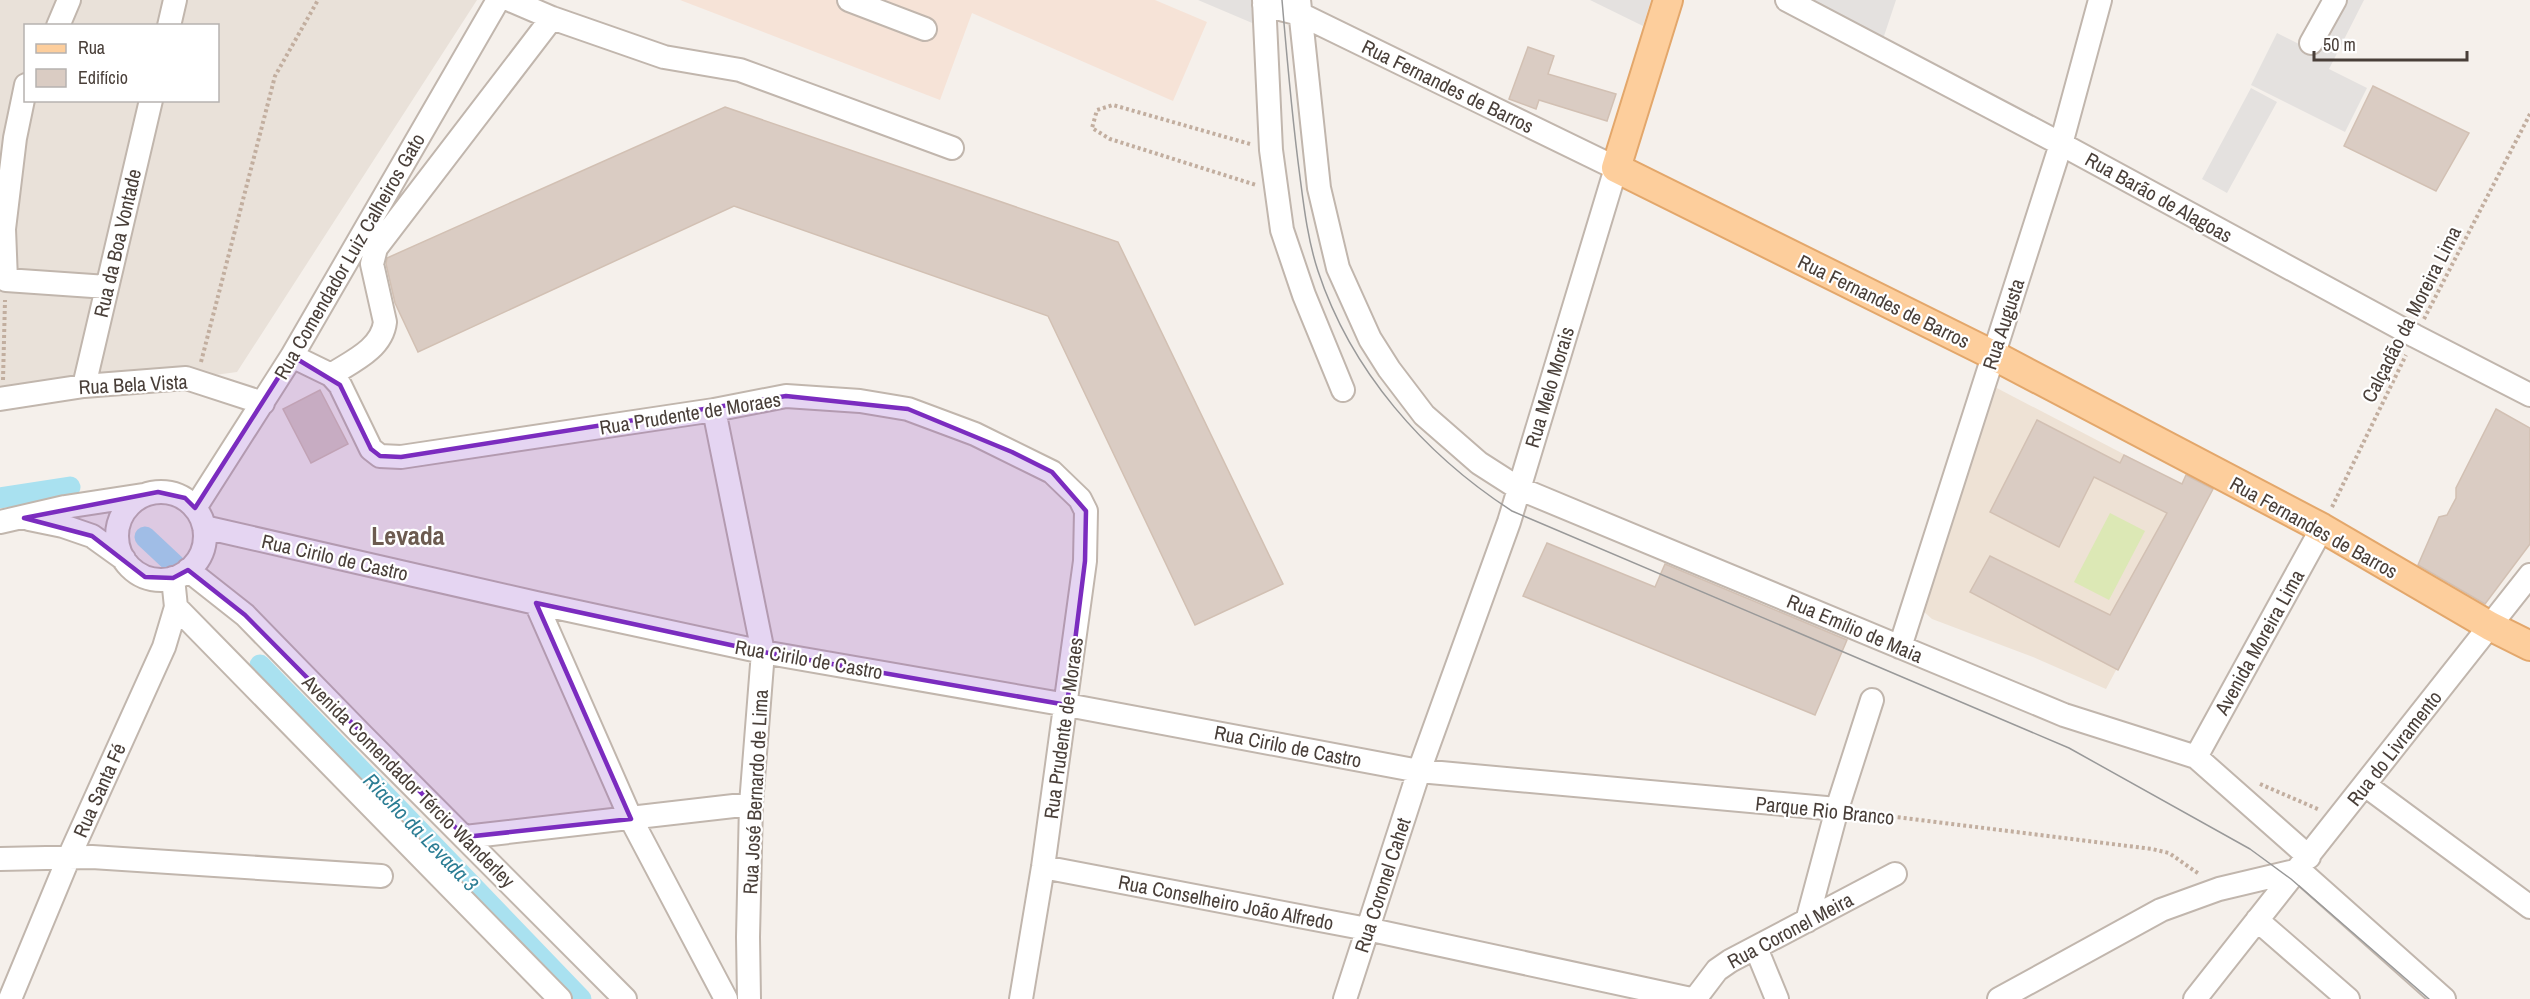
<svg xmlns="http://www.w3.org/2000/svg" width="2530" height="999" font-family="'Archivo Narrow',sans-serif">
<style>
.residential{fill:#e9e1d9;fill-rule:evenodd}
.commercial{fill:#f6e3d7}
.education{fill:#eee2d5}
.green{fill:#dce8b5}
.parking{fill:#e4e1df}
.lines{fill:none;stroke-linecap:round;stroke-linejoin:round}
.canal{stroke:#a9e1f0;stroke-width:21}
.building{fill:#daccc3;stroke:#d2c0b3;stroke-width:1.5}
.minor-casing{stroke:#c1b6ad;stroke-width:26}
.major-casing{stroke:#e3a76b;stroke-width:32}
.path{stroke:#c2ae9f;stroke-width:4;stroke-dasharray:3 3;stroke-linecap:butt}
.minor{stroke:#fff;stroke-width:22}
.major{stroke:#fdce9c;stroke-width:28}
.tram{stroke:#999;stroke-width:1.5}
.marked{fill:#7b2cbf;fill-opacity:0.2;stroke:#7b2cbf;stroke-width:4.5;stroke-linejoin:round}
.labels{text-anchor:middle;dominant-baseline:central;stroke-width:4.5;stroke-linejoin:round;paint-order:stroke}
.street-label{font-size:20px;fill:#493f39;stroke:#fff}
.water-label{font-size:21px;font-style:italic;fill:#2b7d94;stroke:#fff}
.district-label{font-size:26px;font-weight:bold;fill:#6c5b50;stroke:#fff}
</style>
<rect width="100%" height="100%" fill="#f5f0eb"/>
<!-- residential -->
<path class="residential" d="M0,0H477L237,372L0,404ZM26,26H218V100H26Z"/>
<!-- commercial -->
<path class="commercial" d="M680,0H1155L1207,22L1173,101L972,13L940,100Z"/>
<!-- education -->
<path class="education" d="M1991,385L2181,484L2187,474L2214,487L2106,689L2033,657L1932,619L1922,610Z"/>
<!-- green -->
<path class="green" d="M2110,513L2145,531L2109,600L2074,582Z"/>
<!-- parking -->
<path class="parking" d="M1198,0H1261L1264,28Z
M1590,0H1651L1643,26Z
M1807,0H1896L1883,39Z
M2329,0H2364L2329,69L2367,88L2345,132L2251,85L2277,33L2305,47Z
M2251,88L2277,102L2227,193L2202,179Z"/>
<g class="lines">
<!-- canal -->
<path class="canal" d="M0,498L70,487
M145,537L177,567
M260,665L581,999"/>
</g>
<!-- building -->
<path class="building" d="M1528,47L1554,56L1548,74L1616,94L1607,121L1539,100L1536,109L1509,99Z
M2373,86L2469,133L2436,191L2344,146Z
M725,107L1118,242L1283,584L1195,625L1048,316L734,206L418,352L395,303L386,264L387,258Z
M320,390L348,444L311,463L283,409Z
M2496,409L2530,428V544L2485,604L2418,565L2439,517L2447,515L2456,498V488Z
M2037,420L2120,463L2124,455L2182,484L2186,475L2213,489L2118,670L1970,592L1990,556L2110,615L2167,513L2094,477L2059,547L1990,512Z
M1547,543L1655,587L1665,564L1847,640L1815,715L1523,596Z"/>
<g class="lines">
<!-- minor casing -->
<g class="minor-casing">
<path id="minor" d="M510,0L552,18L664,57L740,70L952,148
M849,0L925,29
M1264,0L1271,150L1282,230L1304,295L1343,390
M1299,0L1319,188L1338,268L1370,339L1389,369L1424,415L1479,463L1518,488L2064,715L2196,757L2309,857
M1787,0L2061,144L2415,336L2530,395
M1264,5L1300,14L1616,168L1509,522L1419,771L1345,999
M58,26L69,0
M169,26L175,0
M2311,43L2335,0
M26,85L15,138L4,229L6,280L107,287
M292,356L331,375L340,385L371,449L380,456L401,457L714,410L786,396L860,401L908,409L975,434L1052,472L1080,499L1086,511L1085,561L1043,867L1021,999
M331,375C351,362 382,349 385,322L372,264L376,248L552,18
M84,386L151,100
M0,399L84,386L186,378L263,403
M714,410L763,652L751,804L748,937L749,999
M117 536a44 44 0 1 1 88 0a44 44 0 1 1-88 0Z
M195,508L292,356L498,0
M29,519L63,526L92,536L124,559
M0,522L65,507L143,495
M204,527L536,603L763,652L1067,705L1419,771L1837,809
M188,570L245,615L362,735L625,999
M536,603L631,819L726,999
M176,607L560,999
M1900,647L2061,144L2100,0
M2196,757L2322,528
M2365,785L2530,907
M465,837L751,804
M0,859L92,857L381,876
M1043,867L1367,929L1691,999
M2299,870L2444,999
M2257,920L2348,999
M1807,921L1837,809L1872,700
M1756,948L1777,999
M10,999L69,857L164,647L176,607L173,578
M1695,999L1717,970L1730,961L1895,874
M1999,999L2161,910L2219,889L2299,870
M2195,999L2530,575"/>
</g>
<!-- major casing -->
<g class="major-casing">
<path id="major" d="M1668,0L1616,168L1993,355L2322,528L2490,626L2530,646"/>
</g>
<!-- path -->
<path class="path" d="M1250,144L1113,105L1097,110L1092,128L1110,139L1256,185
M2424,319L2530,114
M201,362L275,76L318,0
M3,380L5,300
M2332,507L2406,355
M2260,784L2320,810
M1856,812L2152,849L2169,853L2199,874"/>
<!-- minor -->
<use href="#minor" class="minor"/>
<!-- major -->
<use href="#major" class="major"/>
<!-- tram -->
<path class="tram" d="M1282,0C1287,59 1292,118 1300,177C1304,208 1308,241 1318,271C1351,371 1424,454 1512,511L2069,748L2250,849L2291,879L2429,999"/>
</g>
<!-- marked area -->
<path class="marked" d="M292,356L340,385L371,449L380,456L401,457L786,396L908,409L1012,452L1052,472L1086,511L1085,561L1067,705L763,652L536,603L631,819L465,837L245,615L188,570L173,578L145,577L92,536L24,518L158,492L185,498L195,508Z"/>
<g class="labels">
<!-- street labels -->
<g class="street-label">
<text transform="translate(1448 86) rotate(26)">Rua Fernandes de Barros</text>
<text transform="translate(2159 197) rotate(29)">Rua Barão de Alagoas</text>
<text transform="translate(117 243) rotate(-77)">Rua da Boa Vontade</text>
<text transform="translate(349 256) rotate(-60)">Rua Comendador Luiz Calheiros Gato</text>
<text transform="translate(1884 301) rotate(26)">Rua Fernandes de Barros</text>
<text transform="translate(2411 314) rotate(-63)">Calçadão da Moreira Lima</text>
<text transform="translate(2003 324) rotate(-72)">Rua Augusta</text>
<text transform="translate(133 384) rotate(-3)">Rua Bela Vista</text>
<text transform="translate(1549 387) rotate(-73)">Rua Melo Morais</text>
<text transform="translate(690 413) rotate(-9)">Rua Prudente de Moraes</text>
<text transform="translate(2314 527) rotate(29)">Rua Fernandes de Barros</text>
<text transform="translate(335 557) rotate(13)">Rua Cirilo de Castro</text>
<text transform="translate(1855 628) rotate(23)">Rua Emílio de Maia</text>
<text transform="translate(2259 642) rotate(-61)">Avenida Moreira Lima</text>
<text transform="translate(809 659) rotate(10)">Rua Cirilo de Castro</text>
<text transform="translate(1063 728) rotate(-82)">Rua Prudente de Moraes</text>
<text transform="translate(1288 746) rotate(11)">Rua Cirilo de Castro</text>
<text transform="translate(2394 748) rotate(-52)">Rua do Livramento</text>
<text transform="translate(409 781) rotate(45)">Avenida Comendador Tércio Wanderley</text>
<text transform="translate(99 790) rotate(-66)">Rua Santa Fé</text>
<text transform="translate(755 792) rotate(-87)">Rua José Bernardo de Lima</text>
<text transform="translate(1825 810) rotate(6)">Parque Rio Branco</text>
<text transform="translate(1382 885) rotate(-72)">Rua Coronel Cahet</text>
<text transform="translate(1226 902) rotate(11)">Rua Conselheiro João Alfredo</text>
<text transform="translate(1790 930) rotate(-28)">Rua Coronel Meira</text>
</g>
<!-- water labels -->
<g class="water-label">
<text transform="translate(421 832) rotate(46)">Riacho da Levada 3</text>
</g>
<!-- district labels -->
<g class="district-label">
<text x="408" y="535">Levada</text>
</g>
</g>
<!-- legend -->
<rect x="24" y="24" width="195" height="78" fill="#ffffff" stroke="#b6b2b0" stroke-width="1.5"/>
<rect x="36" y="44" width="30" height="9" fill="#fdce9c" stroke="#b6b2b0" stroke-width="1.5"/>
<text x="78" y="54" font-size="18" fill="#493f39">Rua</text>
<rect x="36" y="69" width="30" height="18" fill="#daccc3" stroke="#b6b2b0" stroke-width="1.5"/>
<text x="78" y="84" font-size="18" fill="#493f39">Edifício</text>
<!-- scale -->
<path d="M2314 51v9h153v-9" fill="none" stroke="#493f39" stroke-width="3"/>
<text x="2323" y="51" font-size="18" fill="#493f39" stroke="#ffffff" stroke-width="4.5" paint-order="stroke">50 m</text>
</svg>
